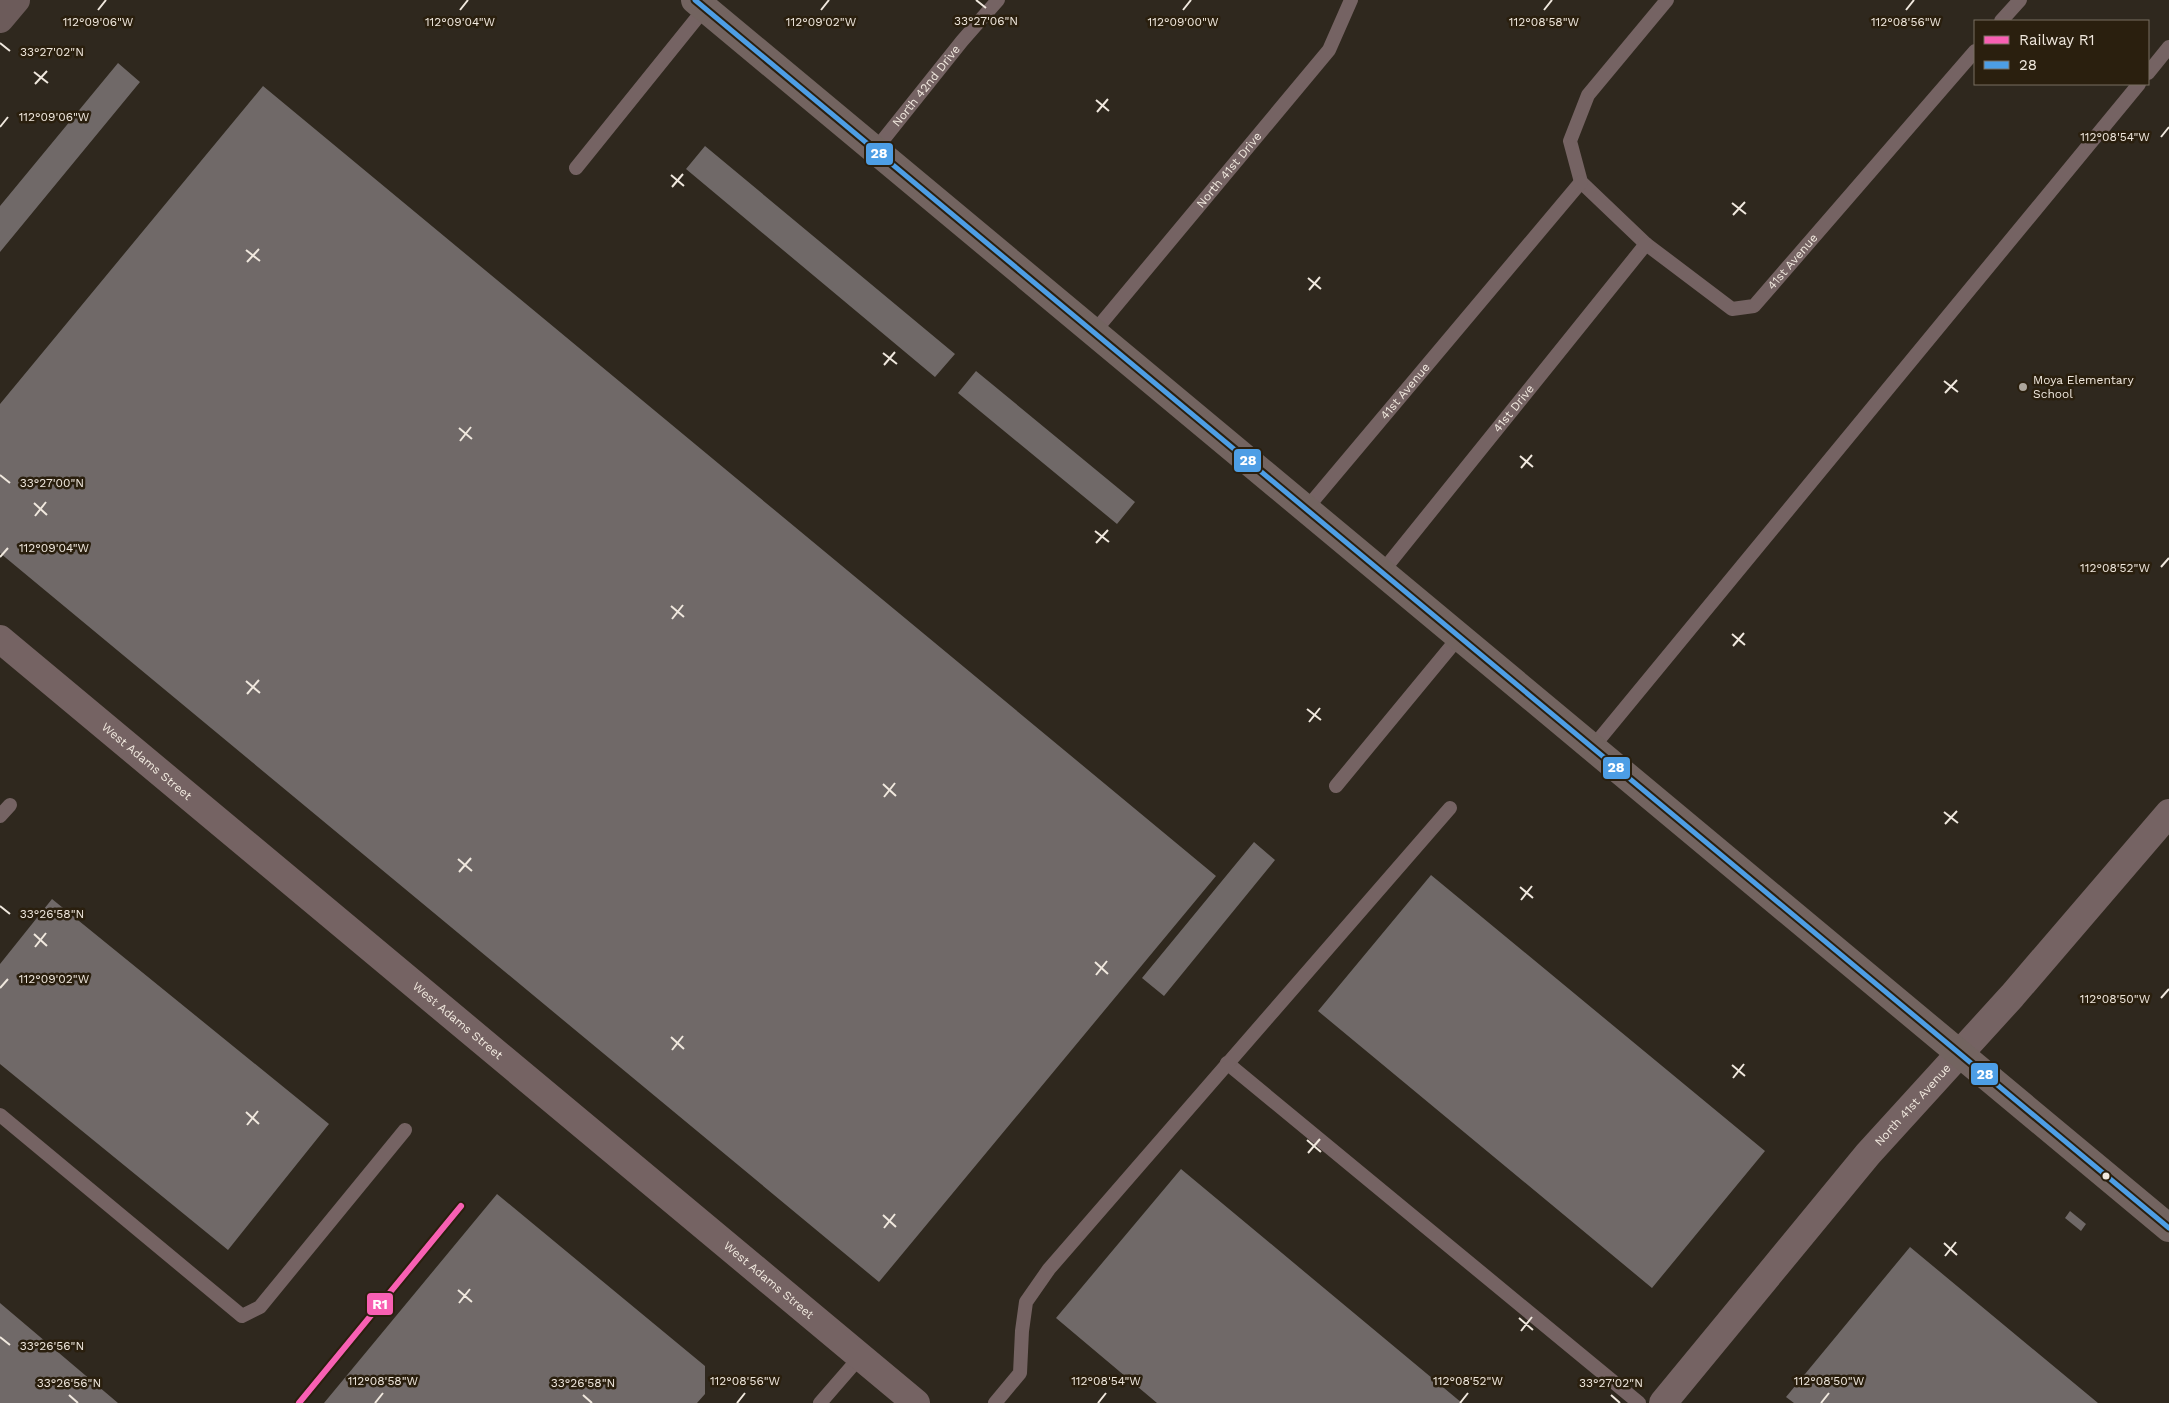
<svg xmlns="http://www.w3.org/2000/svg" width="2169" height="1403" font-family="'Work Sans',sans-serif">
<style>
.building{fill:#706968}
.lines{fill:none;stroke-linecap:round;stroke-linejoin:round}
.service{stroke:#756363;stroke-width:14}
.minor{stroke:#756363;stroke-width:28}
.secondary{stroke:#6c5b5a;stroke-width:28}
.primary{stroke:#736460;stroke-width:28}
.bus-1-casing{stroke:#2a1f0e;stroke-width:9}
.bus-1{stroke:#4d9ee5;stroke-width:5}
.rail-1-casing{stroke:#2a1f0e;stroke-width:10}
.rail-1{stroke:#f860b3;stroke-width:6}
.ticks{fill:none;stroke:#f0e8de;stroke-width:2}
.poi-dot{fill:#aca59b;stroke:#2a1f0e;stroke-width:2}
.bus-dot{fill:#f0e8de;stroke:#2a1f0e;stroke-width:2}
.labels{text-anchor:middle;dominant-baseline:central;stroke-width:5;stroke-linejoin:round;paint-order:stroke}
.street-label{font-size:12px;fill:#f0e8de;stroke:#2a1f0e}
.poi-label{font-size:12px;fill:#f0e8de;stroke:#2a1f0e;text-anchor:start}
.ticks-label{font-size:12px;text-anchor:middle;fill:#f0e8de;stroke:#2a1f0e;stroke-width:5;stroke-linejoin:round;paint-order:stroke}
.line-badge{stroke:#2a1f0e;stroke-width:2}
.badge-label{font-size:14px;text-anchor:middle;font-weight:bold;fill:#fff}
</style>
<rect width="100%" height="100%" fill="#2f281e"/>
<!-- building -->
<path class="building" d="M118,63L140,82L0,252V206Z
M263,86L1216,876L879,1282L0,553V404Z
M705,146L955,354L935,377L686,169Z
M976,371L1135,502L1117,524L958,393Z
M1254,842L1275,860L1164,996L1142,978Z
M1431,875L1765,1151L1652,1288L1318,1011Z
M52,899L329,1124L228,1250L0,1064V964Z
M1181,1169L1462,1403H1157L1056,1318Z
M497,1194L705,1366V1394L697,1403H324Z
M2070,1211L2086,1224L2081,1231L2065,1218Z
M1910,1247L2098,1403H1794L1786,1397Z
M0,1303L118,1403H0Z"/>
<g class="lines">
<!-- service -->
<g class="service">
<path id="s1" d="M1667,0L1588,95L1570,141L1581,182L1646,244L1732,309L1754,306L1975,51"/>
<path d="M2001,21L2020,0"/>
<path d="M2148,73L2169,47"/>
<path id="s2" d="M875,150L962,41L998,0"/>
<path d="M576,168L705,8"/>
<path id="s3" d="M1094,332L1329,50L1351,0"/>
<path id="s4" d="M1306,509L1581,182"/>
<path id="s5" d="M1382,572L1646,244"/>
<path d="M1592,748L2139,84"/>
<path d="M1336,786L1459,637"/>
<path d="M0,816L10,805"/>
<path d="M1227,1063L1639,1403"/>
<path d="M0,1115L242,1316L260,1307L405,1130"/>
<path d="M820,1403L860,1357"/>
<path d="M995,1403L1020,1373L1022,1331L1026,1302L1049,1269L1450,808"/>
</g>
<!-- minor -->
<g class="minor">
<path id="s6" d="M0,639L916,1403"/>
<path id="s7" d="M1663,1403L1868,1154L2012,996L2169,813"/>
</g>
<!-- secondary -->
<path class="secondary" d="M0,19L16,0"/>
<!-- primary -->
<path class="primary" d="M695,0L2169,1228"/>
<!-- bus-1 casing -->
<g class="bus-1-casing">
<path id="bus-1" d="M695,0L2169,1228"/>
</g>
<!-- bus-1 -->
<use href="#bus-1" class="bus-1"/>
<!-- rail-1 casing -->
<g class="rail-1-casing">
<path id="rail-1" d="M299,1403L461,1206"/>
</g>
<!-- rail-1 -->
<use href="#rail-1" class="rail-1"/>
</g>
<!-- ticks -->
<path class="ticks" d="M976,0L986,8M98,10L106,0M460,10L468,0M821,10L829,0M1183,10L1191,0M1544,10L1552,0M1906,10L1914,0M0,43L10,51M34,72L48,83M35,84L47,71M1096,100L1109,111M1097,112L1108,99M0,127L8,117M2161,137L2169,127M671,175L684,186M672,187L683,174M1732,203L1746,214M1733,215L1745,202M246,250L260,261M247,262L259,249M1308,278L1321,289M1309,290L1320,277M883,353L897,364M884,365L895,352M1944,381L1958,392M1945,393L1957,380M459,428L472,439M460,441L471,427M1520,456L1533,467M1521,468L1532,455M0,475L10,483M34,503L47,515M35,516L46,502M1095,531L1109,542M1096,543L1108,530M0,557L8,548M2161,567L2169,558M671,606L684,617M672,619L683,605M1732,634L1745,645M1733,646L1744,633M246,681L260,693M247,694L259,680M1307,709L1321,720M1309,722L1320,708M883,784L896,796M884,797L895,783M1944,812L1958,823M1945,824L1957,811M458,859L472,871M459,872L471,858M1520,887L1533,898M1521,900L1532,886M0,906L10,914M34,934L47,946M35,947L46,933M1095,962L1108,974M1096,975L1107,961M0,988L8,979M2161,998L2169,989M671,1037L684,1049M672,1050L683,1036M1732,1065L1745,1076M1733,1078L1744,1064M246,1112L259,1124M247,1125L258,1111M1307,1140L1321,1152M1308,1153L1320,1139M883,1215L896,1227M884,1228L895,1214M1944,1243L1957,1255M1945,1256L1956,1242M458,1290L472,1302M459,1303L470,1289M1519,1318L1533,1330M1521,1331L1532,1317M0,1337L10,1345M69,1395L78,1403M583,1395L592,1403M1611,1395L1620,1403M375,1403L383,1393M737,1403L745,1393M1098,1403L1106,1393M1460,1403L1468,1393M1821,1403L1829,1393"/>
<!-- markers -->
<circle class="poi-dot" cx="2023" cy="387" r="5"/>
<circle class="bus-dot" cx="2106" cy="1176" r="4.5"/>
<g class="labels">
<!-- street labels -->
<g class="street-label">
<text stroke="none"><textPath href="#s2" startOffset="82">North 42nd Drive</textPath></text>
<text stroke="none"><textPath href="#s3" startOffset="211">North 41st Drive</textPath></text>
<text stroke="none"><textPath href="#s1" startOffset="494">41st Avenue</textPath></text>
<text stroke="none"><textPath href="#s4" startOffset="154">41st Avenue</textPath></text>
<text stroke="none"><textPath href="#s5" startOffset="210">41st Drive</textPath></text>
<text stroke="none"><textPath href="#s6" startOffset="191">West Adams Street</textPath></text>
<text stroke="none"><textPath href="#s6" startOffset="596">West Adams Street</textPath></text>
<text stroke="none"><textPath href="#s7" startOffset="389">North 41st Avenue</textPath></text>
<text stroke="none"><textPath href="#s6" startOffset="1001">West Adams Street</textPath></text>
</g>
<!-- poi labels -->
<g class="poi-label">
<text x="2033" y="380">Moya Elementary<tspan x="2033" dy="14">School</tspan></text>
</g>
</g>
<g class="ticks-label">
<text x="986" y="25">33°27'06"N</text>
<text x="98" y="26">112°09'06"W</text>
<text x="460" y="26">112°09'04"W</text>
<text x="821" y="26">112°09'02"W</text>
<text x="1183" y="26">112°09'00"W</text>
<text x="1544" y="26">112°08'58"W</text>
<text x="1906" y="26">112°08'56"W</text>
<text x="52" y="56">33°27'02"N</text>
<text x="54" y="121">112°09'06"W</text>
<text x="2115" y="141">112°08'54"W</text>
<text x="52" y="487">33°27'00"N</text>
<text x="54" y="552">112°09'04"W</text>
<text x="2115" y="572">112°08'52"W</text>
<text x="52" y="918">33°26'58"N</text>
<text x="54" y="983">112°09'02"W</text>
<text x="2115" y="1003">112°08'50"W</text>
<text x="52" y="1350">33°26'56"N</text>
<text x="383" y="1385">112°08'58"W</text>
<text x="745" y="1385">112°08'56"W</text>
<text x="1106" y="1385">112°08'54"W</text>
<text x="1468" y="1385">112°08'52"W</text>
<text x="1829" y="1385">112°08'50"W</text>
<text x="69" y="1387">33°26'56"N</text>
<text x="583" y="1387">33°26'58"N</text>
<text x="1611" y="1387">33°27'02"N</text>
</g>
<g class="line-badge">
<rect x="865" y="142" width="29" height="24" rx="5" fill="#4d9ee5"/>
<rect x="1233" y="448" width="29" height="25" rx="5" fill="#4d9ee5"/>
<rect x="1602" y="756" width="29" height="24" rx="5" fill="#4d9ee5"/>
<rect x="1970" y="1062" width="29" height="24" rx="5" fill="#4d9ee5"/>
<rect x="366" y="1292" width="28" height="24" rx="5" fill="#f860b3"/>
</g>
<g class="badge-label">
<text x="879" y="158">28</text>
<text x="1248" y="465">28</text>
<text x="1616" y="772">28</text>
<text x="1985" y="1079">28</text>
<text x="380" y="1309">R1</text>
</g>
<!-- legend -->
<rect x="1974" y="20" width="175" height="65" fill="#2a1f0e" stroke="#796f61"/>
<rect x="1984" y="36" width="25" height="8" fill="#f860b3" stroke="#796f61"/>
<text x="2019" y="45" font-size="15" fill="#f0e8de">Railway R1</text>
<rect x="1984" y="61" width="25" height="8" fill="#4d9ee5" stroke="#796f61"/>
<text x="2019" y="70" font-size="15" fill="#f0e8de">28</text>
</svg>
